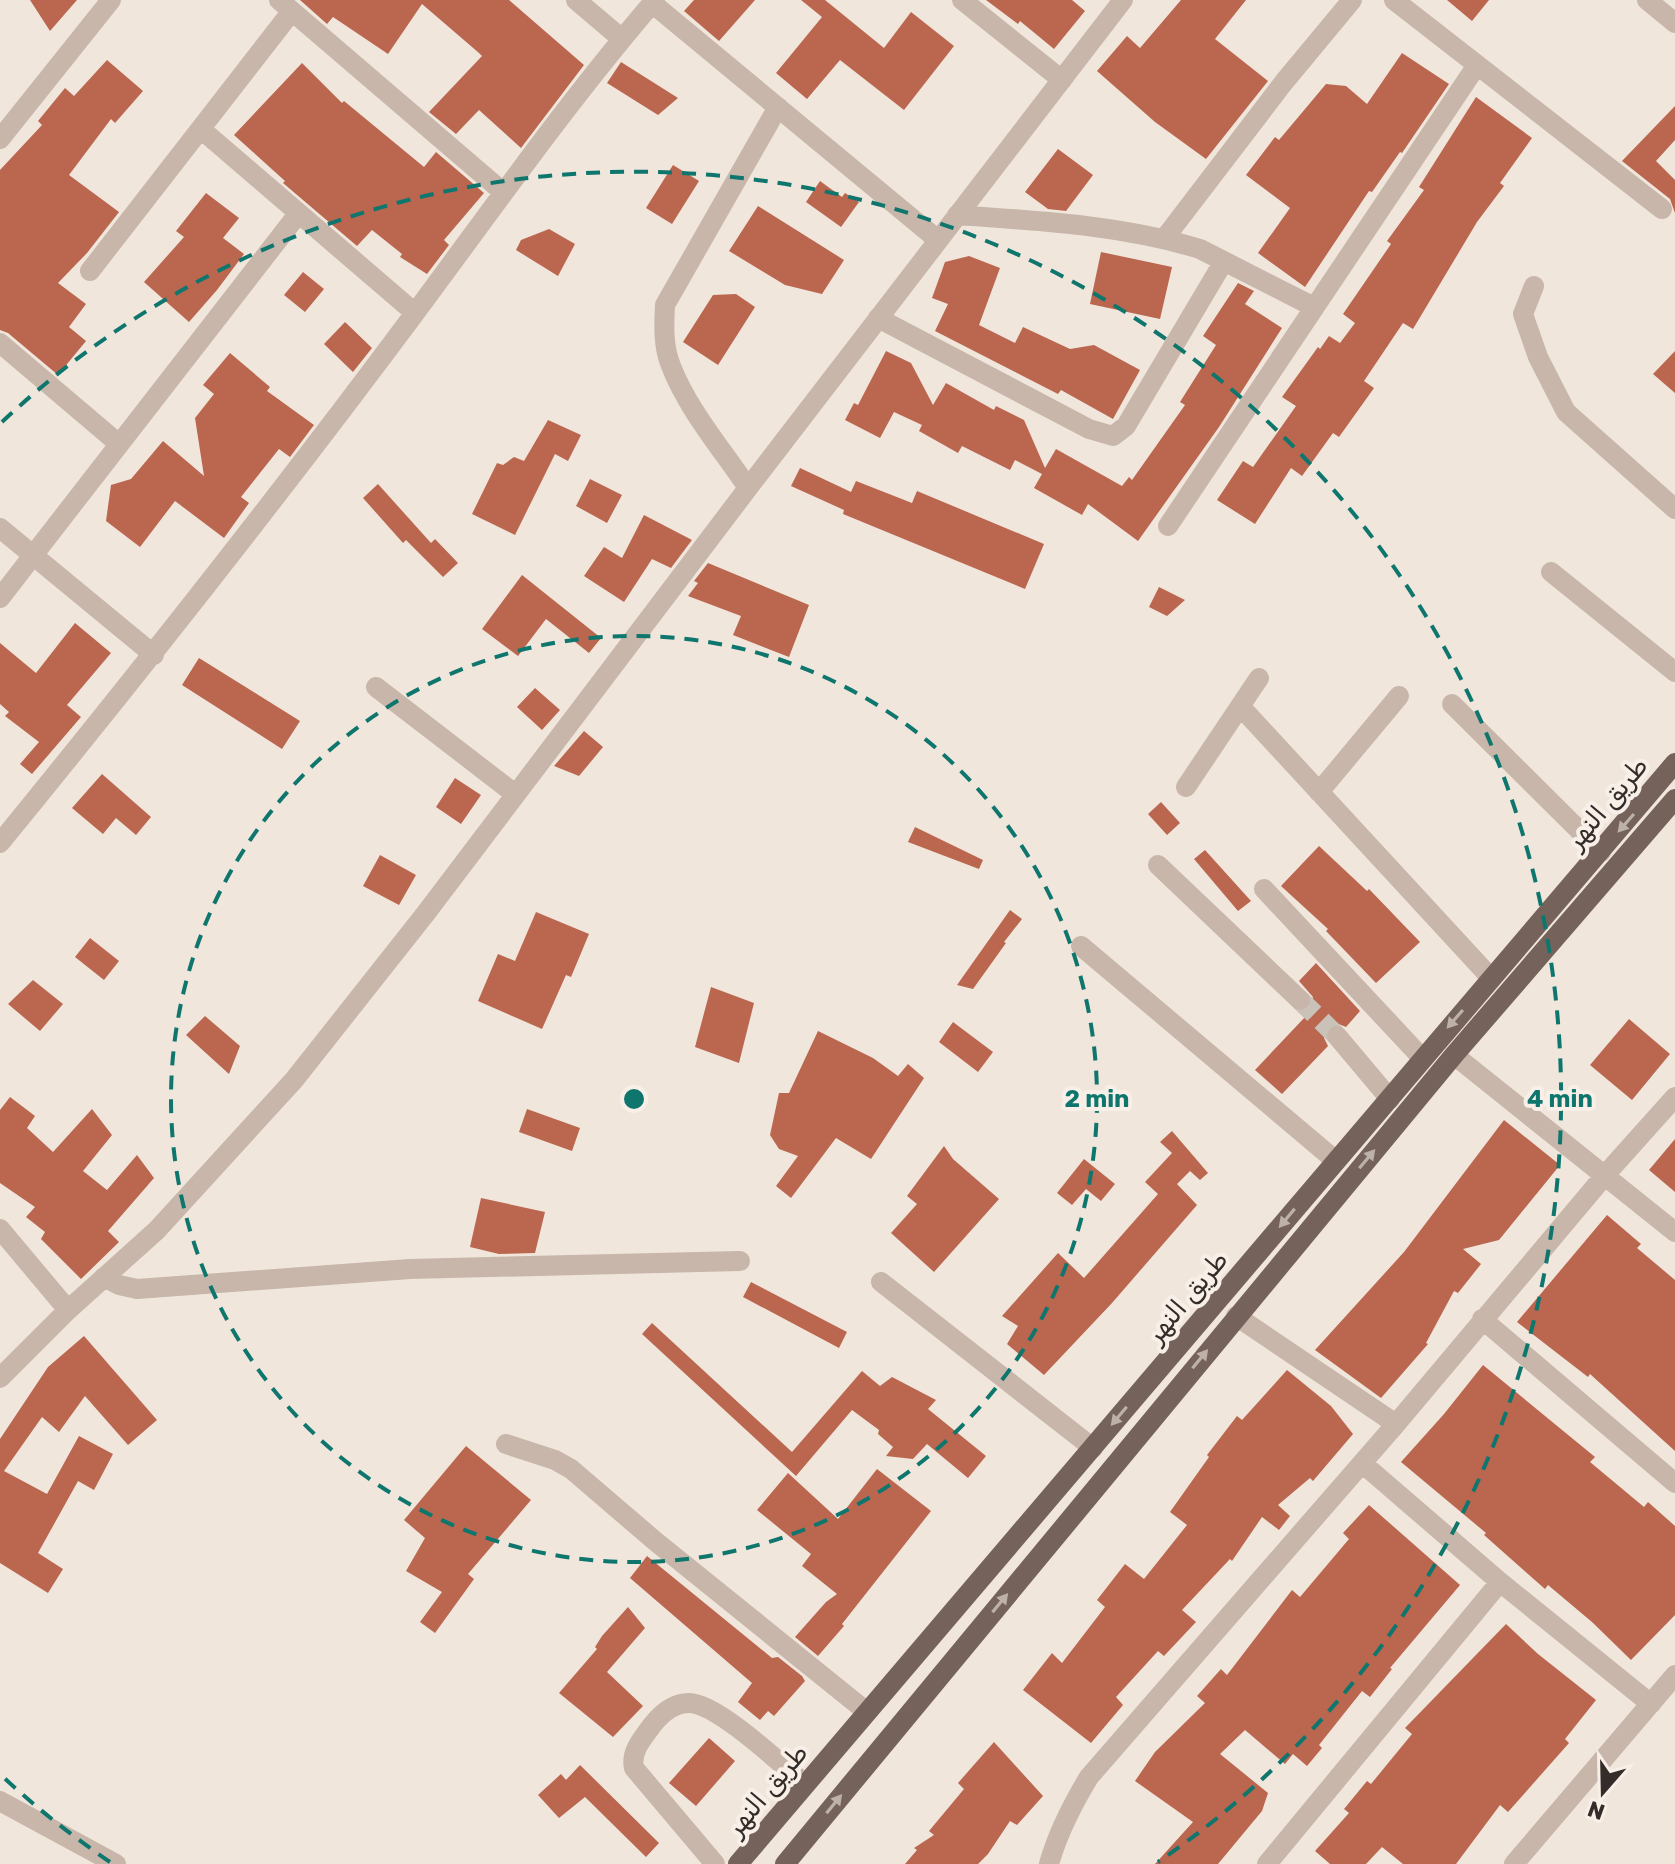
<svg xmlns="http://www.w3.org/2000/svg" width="1675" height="1864" font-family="Rubik,'Noto Sans Arabic',sans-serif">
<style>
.building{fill:#bb664f}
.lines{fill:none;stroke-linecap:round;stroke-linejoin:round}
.minor-tunnel{stroke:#cac1b8;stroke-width:20;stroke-dasharray:20 10;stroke-linecap:butt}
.minor{stroke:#c7b6a9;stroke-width:20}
.major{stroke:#75635b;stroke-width:20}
.oneway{fill:#bdb1a9}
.ring{fill:none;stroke:#0f766e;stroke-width:4;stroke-dasharray:14 10}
.labels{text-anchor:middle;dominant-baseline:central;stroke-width:8;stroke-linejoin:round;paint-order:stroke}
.street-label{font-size:26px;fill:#342c28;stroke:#f8f0e8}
.centre{fill:#0f766e;stroke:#f8f0e8;stroke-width:4}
.ring-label{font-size:24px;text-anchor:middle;font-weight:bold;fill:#0f766e;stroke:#f8f0e8;stroke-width:8;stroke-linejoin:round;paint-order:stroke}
</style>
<rect width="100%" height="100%" fill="#f0e6dc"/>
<!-- building -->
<path class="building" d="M30,0H77L50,31Z
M300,0H509L584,65L521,148L479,110L456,134L429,112L482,56L479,53L422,4L388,54L333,17L327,24Z
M694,0H755L719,41L684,11Z
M801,0H825L884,48L911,12L954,46L904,110L840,60L807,99L776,73L822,17Z
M986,0H1072L1085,11L1054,49L1020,21L1018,24Z
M1181,0H1246L1215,39L1268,81L1206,159L1155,122L1097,71L1127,36L1140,48Z
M1447,0H1489L1472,21Z
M1402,53L1449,84L1402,153L1400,152L1372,192L1369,191L1305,287L1258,253L1290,208L1246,175L1275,137L1279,140L1326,84L1346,86L1367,104Z
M107,60L143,91L115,123L111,119L69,175L119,212L87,253L58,283L86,304L69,327L86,341L58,375L8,333L0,330V170L42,125L38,121L65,88L74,96Z
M621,62L678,98L658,115L607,83Z
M302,63L342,103L344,101L424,167L436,152L484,193L444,240L449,245L427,274L400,257L402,254L372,230L357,246L283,183L285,181L234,135Z
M1476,97L1532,138L1500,183L1504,186L1477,222L1413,329L1403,323L1364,381L1374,388L1339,437L1333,433L1302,476L1291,468L1255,524L1217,500L1243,461L1253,467L1296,406L1282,397L1318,347L1320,349L1329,336L1340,343L1355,323L1343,314L1391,244L1387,241L1424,190L1419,187Z
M1675,106V140L1656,161L1675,180V213L1670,199L1622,161Z
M1058,149L1093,175L1066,211L1048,209L1025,192Z
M673,165L699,181L672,224L646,208Z
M820,181L842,197L845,193L859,202L841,227L806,202Z
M206,193L239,218L223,238L244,254L217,290L189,322L144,282L184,237L176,231Z
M758,206L844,260L822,294L785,285L729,251Z
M549,229L575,244L558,276L516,250L521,240Z
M1101,252L1172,267L1160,319L1090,304Z
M969,256L1000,268L979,325L1015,343L1023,327L1070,349L1094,345L1140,370L1113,419L1061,390L1058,394L935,331L948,304L932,298L945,262Z
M303,272L324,289L305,312L284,295Z
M1238,283L1254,291L1245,304L1282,328L1219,427L1138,541L1088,504L1082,515L1034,488L1042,474L1015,460L1010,470L962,446L958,453L919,431L922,425L894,412L880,438L845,420L854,403L858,405L886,351L911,363L933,405L946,383L994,410L996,406L1024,420L1045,468L1056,449L1122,486L1129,477L1132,480L1185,405L1180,402L1216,345L1203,336Z
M736,294L755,307L718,365L683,342L713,295Z
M345,322L372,348L353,372L324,344Z
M1675,351V393L1653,374Z
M230,353L270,387L267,391L314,425L290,457L279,449L241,497L249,503L224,538L175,501L140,547L106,521L111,485L131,479L163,441L204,476L195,418L214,394L203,385Z
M548,420L581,435L568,461L555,454L515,535L472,514L497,463L503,465L514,457L524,461Z
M800,468L851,492L856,481L912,503L917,491L1044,544L1025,589L843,514L844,510L791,486Z
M590,479L622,495L607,523L576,506Z
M378,484L431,543L435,539L458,563L443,577L406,540L403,543L363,498Z
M644,515L692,540L671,568L652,559L624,602L584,576L604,547L622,558Z
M708,563L809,605L789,657L733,635L741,616L688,596L698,583L694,581Z
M522,575L601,638L589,653L546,619L518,656L482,629Z
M1159,587L1185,600L1167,616L1149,607Z
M75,623L111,653L67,705L81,717L32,774L20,764L39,742L5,716L9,712L0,704V643L36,673Z
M199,658L300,721L282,749L182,685Z
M535,688L560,710L542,730L517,707Z
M584,731L603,747L579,776L554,766Z
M102,774L151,817L136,835L116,818L103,834L72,808Z
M455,778L481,795L461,824L436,807Z
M1161,802L1180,823L1167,835L1148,814Z
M915,827L983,860L979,869L908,842Z
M1319,846L1367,891L1369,889L1420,942L1376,983L1326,931L1328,929L1281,886Z
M1205,850L1251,901L1238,911L1194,859Z
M380,855L416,875L399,905L363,886Z
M1010,910L1022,919L1004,942L1006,943L973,989L957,985Z
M536,912L589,934L571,977L566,975L542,1029L478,1001L498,954L515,961Z
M90,938L119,961L104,980L75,957Z
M1316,963L1360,1011L1346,1027L1336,1023L1328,1027L1324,1038L1328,1046L1282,1094L1255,1070L1306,1016L1302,1013L1310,1008L1313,997L1299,981Z
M33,980L63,1004L40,1031L8,1004Z
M711,987L754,1003L739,1063L695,1047Z
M205,1016L240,1046L229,1074L186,1035Z
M1629,1019L1670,1054L1632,1100L1590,1065Z
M953,1022L993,1052L978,1072L939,1042Z
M818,1031L873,1058L898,1076L908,1064L924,1078L871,1159L836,1138L791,1198L776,1186L798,1156L779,1149L770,1135L779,1093H789Z
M10,1097L35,1116L27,1128L53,1152L92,1109L112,1135L83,1171L107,1190L137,1155L154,1178L108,1231L119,1242L81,1279L41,1239L45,1232L26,1217L35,1207L0,1183V1110Z
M527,1109L580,1128L572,1151L519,1132Z
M1504,1120L1560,1165L1499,1240L1463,1249L1481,1264L1458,1293L1454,1291L1426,1343L1428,1344L1381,1398L1315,1350L1404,1252Z
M1172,1131L1208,1173L1200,1180L1190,1171L1177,1184L1197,1205L1112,1303L1044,1375L1007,1344L1018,1326L1002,1316L1058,1253L1084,1278L1158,1194L1145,1182L1172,1153L1160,1142Z
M1675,1139V1192L1649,1170Z
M944,1146L953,1159L999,1199L934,1272L891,1233L917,1204L907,1196Z
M1084,1159L1115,1184L1101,1201L1086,1189L1072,1205L1057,1193Z
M481,1198L545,1212L535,1253L499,1254L470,1247Z
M1607,1215L1641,1244L1637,1248L1675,1280V1451L1590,1374L1588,1377L1517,1322Z
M751,1282L847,1332L839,1348L743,1297Z
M652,1323L792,1452L862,1371L880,1386L892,1377L936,1400L928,1409L986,1456L968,1478L927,1444L913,1459L886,1456L893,1447L878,1434L879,1430L852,1410L796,1476L642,1334Z
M84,1336L157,1420L128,1445L85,1396L59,1432L42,1417L4,1471L47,1494L79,1436L113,1454L94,1490L78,1481L38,1553L63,1569L48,1593L0,1563V1439L48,1367Z
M1483,1365L1595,1457L1590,1462L1644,1507L1648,1502L1675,1526V1615L1631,1660L1592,1622L1548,1585L1545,1589L1484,1535L1486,1533L1401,1462L1444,1414Z
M1287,1370L1331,1406L1353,1434L1313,1481L1310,1478L1278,1505L1290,1516L1279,1530L1262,1517L1232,1561L1230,1559L1182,1610L1196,1622L1164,1656L1158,1651L1116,1697L1123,1705L1091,1743L1023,1690L1052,1653L1062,1663L1105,1607L1097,1600L1125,1564L1144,1579L1187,1525L1170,1512L1209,1457L1207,1455L1237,1416L1242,1420Z
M466,1446L531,1500L468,1574L474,1579L435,1633L420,1622L442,1592L406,1571L425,1538L404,1520Z
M877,1469L931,1511L842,1624L844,1626L818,1656L795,1637L826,1602L837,1594L802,1566L811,1554L757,1510L788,1473L838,1519Z
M1369,1505L1460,1585L1390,1668L1392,1669L1370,1697L1362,1691L1319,1745L1322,1748L1307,1766L1293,1754L1285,1764L1245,1730L1220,1754L1268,1793L1262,1811L1218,1864H1155L1193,1822L1135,1781L1155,1752L1205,1703L1197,1696L1221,1669L1227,1675L1292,1590L1300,1597L1349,1539L1343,1533Z
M647,1556L772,1658L778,1657L802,1676L805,1681L774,1716L768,1711L760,1720L738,1702L752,1683L630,1578Z
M628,1607L645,1628L607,1672L643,1706L613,1737L559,1693L597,1649L595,1647L602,1636Z
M1506,1624L1538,1654L1596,1700L1565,1739L1569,1743L1508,1812L1500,1805L1456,1864H1403L1382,1847L1366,1864H1330L1315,1851L1349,1813L1344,1809L1367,1781L1371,1784L1412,1734L1405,1728Z
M709,1738L735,1761L696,1806L669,1783Z
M994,1742L1043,1796L1017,1825L1010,1821L988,1854L978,1864H905L917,1850L914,1848L934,1835L929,1831L964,1789L958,1783Z
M580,1765L659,1843L646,1857L585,1797L559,1818L538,1795L561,1774L566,1780Z"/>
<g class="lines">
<!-- minor-tunnel -->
<path class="minor-tunnel" d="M1300,1000L1337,1036"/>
<!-- minor -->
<path class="minor" d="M279,0L503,192
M576,0L622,39
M962,0L1062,80
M1394,0L1662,209
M1647,0L1675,23
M652,3L938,240
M202,130L415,313
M0,139L111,0
M957,215C1039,221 1122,225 1200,249L1314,307
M1164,239L1284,82L1352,0
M90,271L292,11
M1534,286L1523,314L1538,357L1566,412L1675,509
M878,318L1089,429L1113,436L1126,426L1224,261
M0,343L119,444
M748,488C722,449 688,410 671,366C663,347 664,325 665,305L778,107
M1168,526L1477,65
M0,528L154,655
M1551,572L1675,672
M0,598L298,214
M376,687L515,794
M1452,704L1601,852
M1240,706L1491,978
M1186,787L1259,678
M1319,792L1399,696
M0,843C142,669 281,493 415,313C493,208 569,100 655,0
M1158,865L1300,1000
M1264,889L1422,1058
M1081,946L1336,1161
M1337,1036L1390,1099
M1454,1055L1675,1232
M0,1229L68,1310
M104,1277L119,1285L137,1289L410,1269L740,1261
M881,1282L1093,1448
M1236,1316L1396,1424
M1482,1319L1675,1483
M0,1378L68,1310L157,1230L294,1080L426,913L748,488L1123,0
M506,1444L555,1460L571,1469L655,1541L867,1712
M1362,1463L1500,1582L1651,1704
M0,1801L116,1864
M715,1864L634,1768C630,1751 644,1737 653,1724C662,1713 674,1703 689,1703C717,1703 782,1765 805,1784
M1049,1864C1058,1832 1072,1805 1089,1777L1396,1424L1606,1174L1675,1097
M1267,1864L1500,1582
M1514,1864L1675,1675"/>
<!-- major -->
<path class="major" d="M738,1864L1675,763
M785,1864L1454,1055L1675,799"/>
</g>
<!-- one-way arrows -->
<defs><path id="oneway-solid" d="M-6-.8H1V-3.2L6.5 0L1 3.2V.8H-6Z" transform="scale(2)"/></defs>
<g class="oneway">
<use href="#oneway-solid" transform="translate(1626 823) rotate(131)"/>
<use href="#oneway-solid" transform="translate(1455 1019) rotate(131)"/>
<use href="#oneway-solid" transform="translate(1367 1159) rotate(-50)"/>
<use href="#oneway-solid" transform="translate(1287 1218) rotate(130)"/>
<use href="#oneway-solid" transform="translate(1200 1359) rotate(-51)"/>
<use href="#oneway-solid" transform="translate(1119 1416) rotate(130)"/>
<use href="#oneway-solid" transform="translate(1000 1603) rotate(-51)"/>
<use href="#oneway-solid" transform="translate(834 1804) rotate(-51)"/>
</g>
<!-- distance rings -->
<g class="ring">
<circle cx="634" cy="1099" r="463"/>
<path d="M110 1862A926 926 0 0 1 2 1776M2 422A926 926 0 1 1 1158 1862"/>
</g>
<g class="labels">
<!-- street labels -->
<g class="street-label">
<text transform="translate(1607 803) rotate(-50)">طريق النهر</text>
<text transform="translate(1187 1297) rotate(-50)">طريق النهر</text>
<text transform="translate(767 1790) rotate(-50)">طريق النهر</text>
</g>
</g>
<circle cx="634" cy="1099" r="12" class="centre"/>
<g class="ring-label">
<text x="1097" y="1107">2 min</text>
<text x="1560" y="1107">4 min</text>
</g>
<!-- north arrow -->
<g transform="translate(1603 1792) rotate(200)" stroke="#f8f0e8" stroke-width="6" paint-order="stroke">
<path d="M0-6L14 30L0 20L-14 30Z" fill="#342c28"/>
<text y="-12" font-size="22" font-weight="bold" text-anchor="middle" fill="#342c28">N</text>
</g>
</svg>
